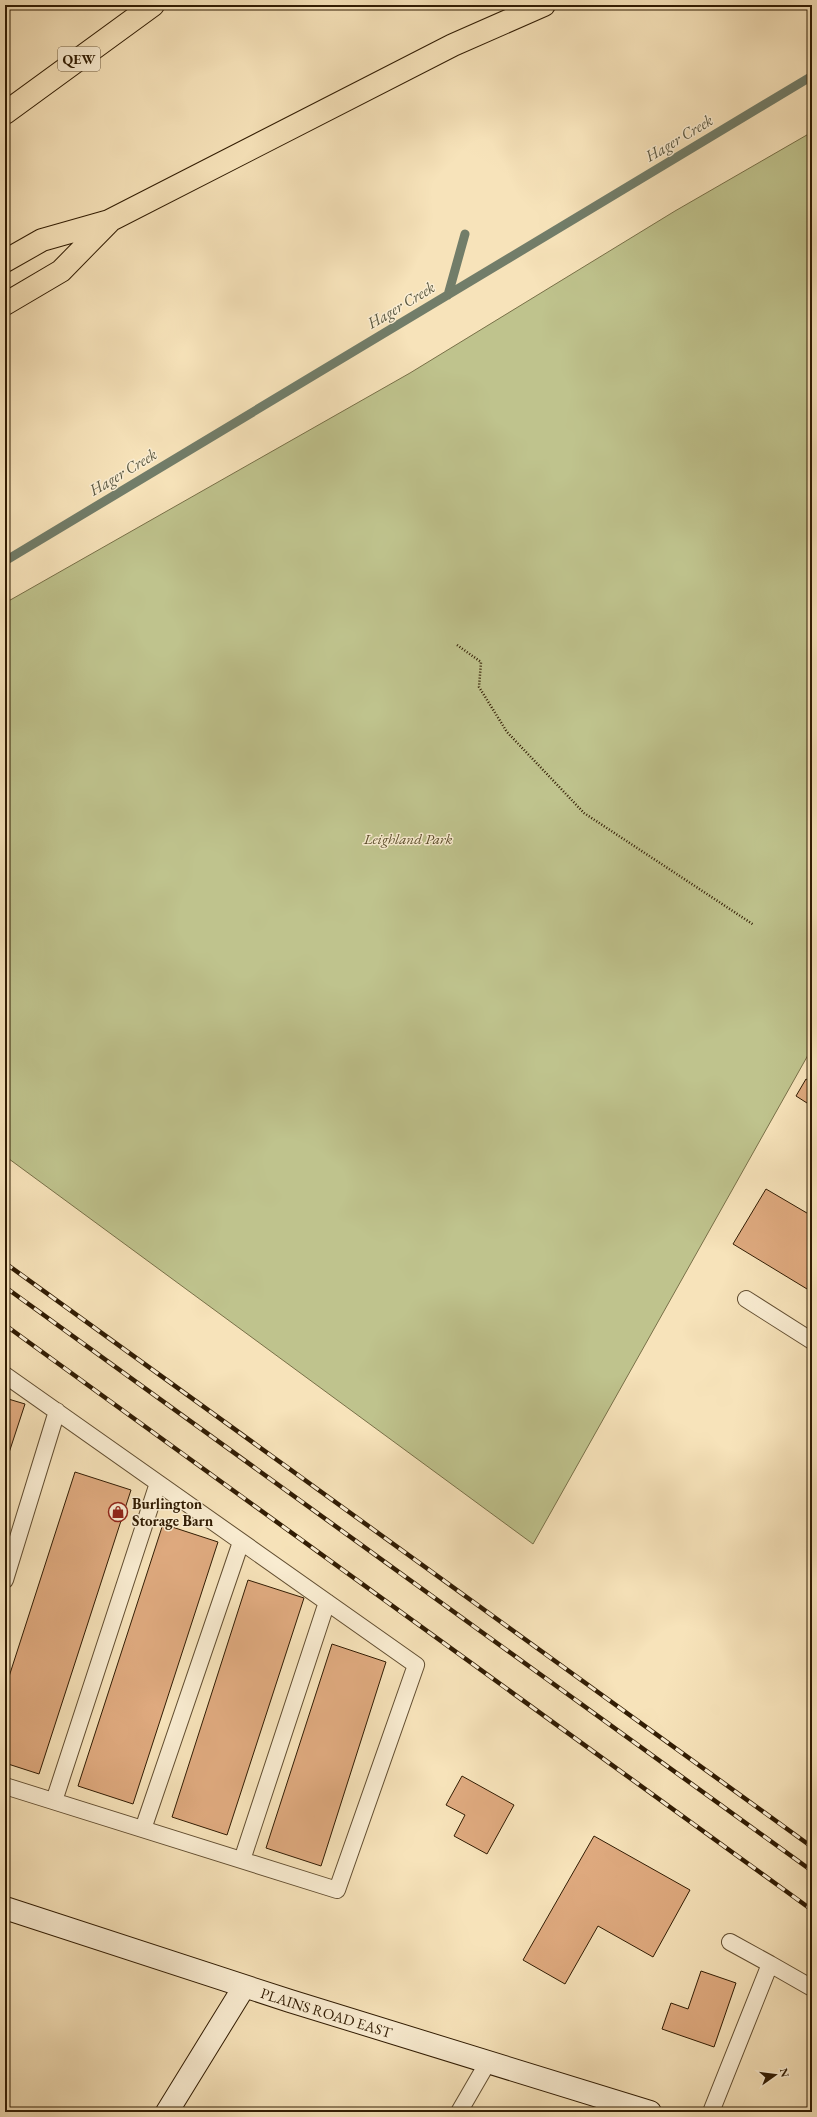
<svg xmlns="http://www.w3.org/2000/svg" width="817" height="2117" font-family="'EB Garamond',serif">
<style>
.green{fill:#bfc38d;stroke:#787048}
.lines{fill:none;stroke-linecap:round;stroke-linejoin:round}
.stream{stroke:#727d69;stroke-width:9}
.building{fill:#dfaa7f;stroke:#311c03}
.service-casing{stroke:#624e31;stroke-width:18}
.secondary-casing{stroke:#311c03;stroke-width:24}
.motorway-casing{stroke:#311c03;stroke-width:24}
.path{stroke:#311c03;stroke-width:2.5;stroke-dasharray:1 2;stroke-linecap:butt}
.service{stroke:#faedd2;stroke-width:16}
.secondary{stroke:#faedd2;stroke-width:22}
.motorway{stroke:#f7e3ba;stroke-width:22}
.rail-casing{stroke:#311c03;stroke-width:4.5}
.rail{stroke:#faedd2;stroke-width:3;stroke-dasharray:9;stroke-linecap:butt}
.labels{text-anchor:middle;dominant-baseline:central;stroke-width:3;stroke-linejoin:round;paint-order:stroke}
.shield{fill:#faedd2;stroke:#6d5b41;stroke-width:1}
.shield-label{font-size:14px;font-weight:bold;fill:#311c03}
.park-label{font-size:15px;font-style:italic;fill:#5c4e2c;stroke:#faedd2}
.poi-label{font-size:15px;font-weight:bold;fill:#311c03;stroke:#faedd2;text-anchor:start}
.street-label{font-size:15px;fill:#311c03;stroke:#faedd2}
.water-label{font-size:16px;font-style:italic;fill:#57553e;stroke:#faedd2}
</style>
<rect width="100%" height="100%" fill="#f7e3ba"/>
<filter id="stains"><feTurbulence type="fractalNoise" baseFrequency=".005" numOctaves="4"/><feColorMatrix values="0 0 0 0 .2 0 0 0 0 .09 0 0 0 0 .02 0 0 0 .5 -.17"/></filter>
<radialGradient id="worn" r=".72"><stop offset=".6" stop-color="#630" stop-opacity="0"/><stop offset="1" stop-color="#630" stop-opacity=".3"/></radialGradient>
<!-- green -->
<path class="green" d="M812,132V1048L533,1544L5,1156V603L410,373L675,211Z"/>
<g class="lines">
<!-- stream -->
<path class="stream" d="M448,295L465,234
M5,561L812,76"/>
</g>
<!-- building -->
<path class="building" d="M806,1079L812,1082V1095L807,1103L796,1096Z
M766,1189L812,1216V1292L733,1244Z
M5,1398L25,1404L5,1465Z
M75,1472L131,1490L39,1774L5,1763V1689Z
M163,1524L218,1542L133,1804L78,1786Z
M248,1580L304,1598L227,1835L172,1817Z
M332,1644L386,1662L321,1866L266,1848Z
M462,1776L514,1805L487,1854L454,1836L465,1815L446,1805Z
M594,1836L690,1890L653,1957L598,1926L565,1984L523,1960Z
M701,1971L736,1983L714,2047L662,2029L671,2003L688,2009Z"/>
<g class="lines">
<!-- service casing -->
<g class="service-casing">
<path id="service" d="M746,1299L812,1341
M5,1375L416,1665L337,1890L5,1786
M5,1580L57,1411
M54,1801L158,1483
M143,1829L241,1542
M242,1860L327,1602
M770,1964L812,1988
M459,2112L488,2062
M711,2112L770,1964L730,1942"/>
</g>
<!-- secondary casing -->
<g class="secondary-casing">
<g id="secondary">
<path id="s1" d="M5,1908L290,2001L650,2112"/>
<path d="M167,2112L244,1987"/>
</g>
</g>
<!-- motorway casing -->
<g class="motorway-casing">
<path id="motorway" d="M5,113L153,5
M5,261L42,240L109,221L453,45L544,5
M5,304L61,271L109,222"/>
</g>
<!-- path -->
<path class="path" d="M457,645L481,662L479,687L507,732L584,813L754,925"/>
<!-- service -->
<use href="#service" class="service"/>
<!-- secondary -->
<use href="#secondary" class="secondary"/>
<!-- motorway -->
<use href="#motorway" class="motorway"/>
<!-- rail casing -->
<g class="rail-casing">
<path id="rail" d="M5,1263L812,1847
M5,1287L812,1871
M5,1325L812,1910"/>
</g>
<!-- rail -->
<use href="#rail" class="rail"/>
</g>
<!-- icons -->
<defs>
<g id="shop-ring" transform="scale(1)"><circle r="9.5" fill="#faedd2" stroke="#8f2418" stroke-width="1.5"/><path d="M-5-2.5h2.3a2.7 3.5 0 0 1 5.4 0H5L5.5 6h-11ZM-1.5-2.5h3a1.5 2.3 0 0 0-3 0Z" fill="#8f2418"/></g>
</defs>
<g fill-rule="evenodd">
<use href="#shop-ring" x="118" y="1512"/>
</g>
<g class="labels">
<!-- shield labels -->
<rect class="shield" x="58" y="47" width="42" height="24" rx="3"/>
<g class="shield-label">
<text x="79" y="59">QEW</text>
</g>
<!-- park labels -->
<g class="park-label">
<text x="408" y="838">Leighland Park</text>
</g>
<!-- poi labels -->
<g class="poi-label">
<text x="132" y="1503">Burlington<tspan x="132" dy="17">Storage Barn</tspan></text>
</g>
<!-- street labels -->
<g class="street-label">
<text stroke="none"><textPath href="#s1" startOffset="338">PLAINS ROAD EAST</textPath></text>
</g>
<!-- water labels -->
<g class="water-label">
<text transform="translate(679 138) rotate(-31)">Hager Creek</text>
<text transform="translate(401 305) rotate(-31)">Hager Creek</text>
<text transform="translate(123 472) rotate(-31)">Hager Creek</text>
</g>
</g>
<!-- margin -->
<rect width="817" height="2117" fill="none" stroke="#f7e3ba" stroke-width="20"/>
<rect x="6" y="6" width="805" height="2105" fill="none" stroke="#311c03" stroke-width="2"/>
<rect x="10" y="10" width="797" height="2097" fill="none" stroke="#311c03"/>
<!-- north arrow -->
<g transform="translate(775 2075) rotate(76)" stroke="#faedd2" stroke-width="3" paint-order="stroke">
<path d="M0-3L7 15L0 10L-7 15Z" fill="#311c03"/>
<text y="-6" font-size="11" font-weight="bold" text-anchor="middle" fill="#311c03">N</text>
</g>
<rect width="100%" height="100%" filter="url(#stains)"/>
<rect width="100%" height="100%" fill="url(#worn)"/>
</svg>
